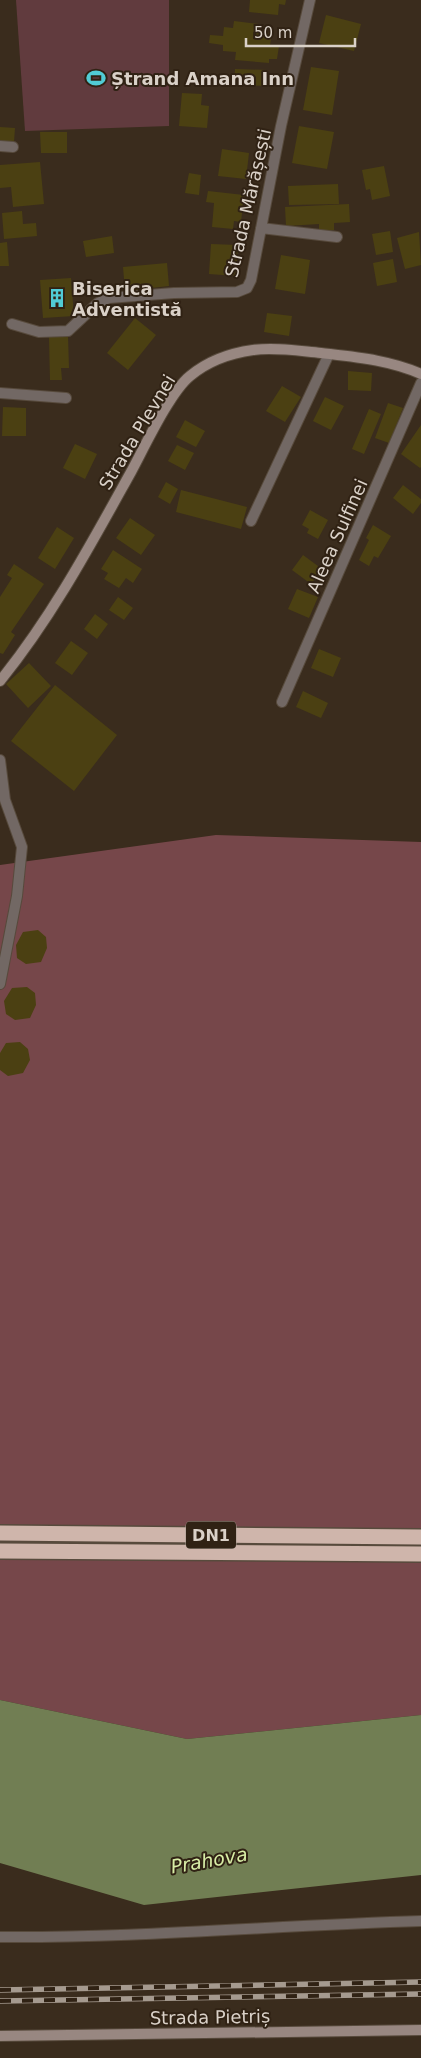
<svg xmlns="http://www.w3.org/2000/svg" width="421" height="2058" font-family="'DejaVu Sans',sans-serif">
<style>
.green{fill:#613b3e}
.forest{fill:#76474a}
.water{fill:#717e53}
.building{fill:#4b4012}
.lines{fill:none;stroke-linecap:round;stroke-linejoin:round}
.street-casing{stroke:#574a3c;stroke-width:12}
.secondary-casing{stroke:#574a3c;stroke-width:12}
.highway-casing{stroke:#574a3c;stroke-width:18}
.street{stroke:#726864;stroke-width:10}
.secondary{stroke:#988781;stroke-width:10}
.highway{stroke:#cfb5ab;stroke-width:15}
.rail-casing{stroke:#a59a8f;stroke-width:5.5}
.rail{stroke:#302214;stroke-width:4;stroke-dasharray:11;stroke-linecap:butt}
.labels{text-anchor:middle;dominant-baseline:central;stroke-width:4;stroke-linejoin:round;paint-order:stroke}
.shield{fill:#302214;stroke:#a79c92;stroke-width:1}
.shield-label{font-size:16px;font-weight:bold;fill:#dad1c8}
.poi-label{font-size:18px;font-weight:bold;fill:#dad1c8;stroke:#302214;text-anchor:start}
.street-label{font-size:18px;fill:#dad1c8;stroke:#302214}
.water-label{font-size:19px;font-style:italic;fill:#d8eda6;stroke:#302214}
</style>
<rect width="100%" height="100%" fill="#3a2c1d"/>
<!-- green -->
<path class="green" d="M16,0H169V126L25,131Z"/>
<!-- forest -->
<path class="forest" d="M216,835L421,842V1715L187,1739L0,1700V865Z"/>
<!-- water -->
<path class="water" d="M0,1700L187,1739L421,1715V1875L144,1905L0,1863Z"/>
<!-- building -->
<path class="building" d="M250,0H286L285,5L279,4L278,15L249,12Z
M326,15L361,24L354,51L319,43Z
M234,21L259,24V32L272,33L270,45L279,46L277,59H269V63L235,60L236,52L223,51V45L209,43L210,35L223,36L224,27L233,28Z
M311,67L339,71L332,115L303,110Z
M235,69L268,70V86L234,85Z
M182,93L202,94L201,105L209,106L207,128L179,126Z
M299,126L334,132L327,169L292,163Z
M0,127L15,128L14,142H0Z
M40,132H67V153H41Z
M222,149L249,153L246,179L218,176Z
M40,162L44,204L13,207L11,187L0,188V165Z
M384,166L390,196L372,200L370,189L366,190L362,170Z
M189,173L201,175L199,195L185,193Z
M338,184L339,204L289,205L288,186Z
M208,191L244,195L241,222L234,221L233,229L212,227L214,203L206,202Z
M349,204L350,222L334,223V230L319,231V224L286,226L285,207Z
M22,211L23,224L36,223L37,236L4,239L2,213Z
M390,231L393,252L376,255L372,234Z
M419,232L421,265L405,269L397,238Z
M112,236L114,253L86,257L83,241Z
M7,242L9,266H0V243Z
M211,244L238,245L236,276L209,274Z
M281,255L310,260L305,294L275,289Z
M393,259L397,282L377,286L373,263Z
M167,263L169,286L125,291L123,267Z
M71,278L74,316L43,318L40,280Z
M267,313L292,316L289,336L264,332Z
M135,318L156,335L128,370L107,353Z
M68,336L69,368H61L62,380H50L49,337Z
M348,371L372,373L371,391L348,390Z
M282,386L301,397L285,422L266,411Z
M325,397L344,406L331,430L313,421Z
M388,403L403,408L389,443L375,438Z
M3,407L26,408V436H2Z
M369,409L381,414L364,454L352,449Z
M185,420L205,431L196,447L176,437Z
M421,425V467L420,468L401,454Z
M75,444L97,454L85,479L63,468Z
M177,445L194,453L185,470L168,461Z
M166,482L178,489L170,504L158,497Z
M403,485L421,499V503L413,514L393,498Z
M181,490L247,507L241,529L176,512Z
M310,510L328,520L318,539L307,533L309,529L302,525Z
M130,518L155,535L141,555L116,538Z
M373,525L391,536L378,558L374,556L369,566L359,560L369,540L366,538Z
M57,527L74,538L55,569L38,558Z
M113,550L142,569L133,583L126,578L119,588L104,579L108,573L101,569Z
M303,555L322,569L311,584L292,570Z
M14,564L44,584L11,632L15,635L3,654L0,653V597L12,578L7,575Z
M297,589L318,597L309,618L288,609Z
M118,597L133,608L124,620L109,610Z
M95,614L108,624L97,639L84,629Z
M71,641L88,653L72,675L55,663Z
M319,649L341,658L333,677L311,668Z
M29,663L51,686L28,708L6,684Z
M55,685L117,735L74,791L11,741Z
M303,691L328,703L321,718L296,707Z
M38,930L46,937L47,948L41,962L26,964L17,958L16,945L23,932Z
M27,987L35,993L36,1005L30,1018L15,1020L6,1014L4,1001L12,988Z
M20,1042L28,1049L30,1060L23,1073L8,1076L0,1070V1053L6,1043Z"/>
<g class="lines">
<!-- street casing -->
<g class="street-casing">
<path id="street" d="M0,146L13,147
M261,228L337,237
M12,324L39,332L68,331L98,303L109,298L174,293L237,292L247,288L251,280L281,126L310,0
M0,393L66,398
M251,521L329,354
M282,702L421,383
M0,760L5,800L22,847L17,896L0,984
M0,1937C140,1938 281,1925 421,1921"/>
</g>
<!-- secondary casing -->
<g class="secondary-casing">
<path id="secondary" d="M0,681C52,617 91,544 131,472C144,448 170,392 190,376C208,361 231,353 253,350C275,347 299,351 321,353C355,357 390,360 421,374
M0,2036L421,2030"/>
</g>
<!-- highway casing -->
<g class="highway-casing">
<path id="highway" d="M0,1533L421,1537
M0,1551L421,1554"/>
</g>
<!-- street -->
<use href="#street" class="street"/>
<!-- secondary -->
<use href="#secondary" class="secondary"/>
<!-- highway -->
<use href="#highway" class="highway"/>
<!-- rail casing -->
<g class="rail-casing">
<path id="rail" d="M0,1990L421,1982
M0,2001L421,1994"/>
</g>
<!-- rail -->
<use href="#rail" class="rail"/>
</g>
<!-- icons -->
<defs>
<g id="stadium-bare" transform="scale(1.5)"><path d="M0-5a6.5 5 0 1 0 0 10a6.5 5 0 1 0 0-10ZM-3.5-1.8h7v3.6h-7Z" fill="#51ccd5" stroke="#302214" stroke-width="2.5" paint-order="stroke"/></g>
<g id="building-bare" transform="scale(1.5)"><path d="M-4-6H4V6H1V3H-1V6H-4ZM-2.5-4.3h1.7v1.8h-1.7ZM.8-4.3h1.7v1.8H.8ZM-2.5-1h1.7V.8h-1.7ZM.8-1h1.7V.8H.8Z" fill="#51ccd5" stroke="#302214" stroke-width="2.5" paint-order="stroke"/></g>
</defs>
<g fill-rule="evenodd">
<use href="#stadium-bare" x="96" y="78"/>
<use href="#building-bare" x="57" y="298"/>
</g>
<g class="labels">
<!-- shield labels -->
<rect class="shield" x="186" y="1521.5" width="50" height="27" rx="4"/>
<g class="shield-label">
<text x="211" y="1535">DN1</text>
</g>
<!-- poi labels -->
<g class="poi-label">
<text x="111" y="78">Ștrand Amana Inn</text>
<text x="72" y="288">Biserica<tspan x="72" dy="21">Adventistă</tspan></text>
</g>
<!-- street labels -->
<g class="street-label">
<text transform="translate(248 203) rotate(-77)">Strada Mărășești</text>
<text transform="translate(137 432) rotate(-59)">Strada Plevnei</text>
<text transform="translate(337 536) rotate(-66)">Aleea Sulfinei</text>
<text transform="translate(210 2017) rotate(-1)">Strada Pietriș</text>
</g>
<!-- water labels -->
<g class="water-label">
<text transform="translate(209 1860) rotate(-10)">Prahova</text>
</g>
</g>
<!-- scale -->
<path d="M246 38v8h109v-8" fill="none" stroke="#dad1c8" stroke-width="2.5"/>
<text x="254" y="38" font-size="15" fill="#dad1c8" stroke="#302214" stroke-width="4" paint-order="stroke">50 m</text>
</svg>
